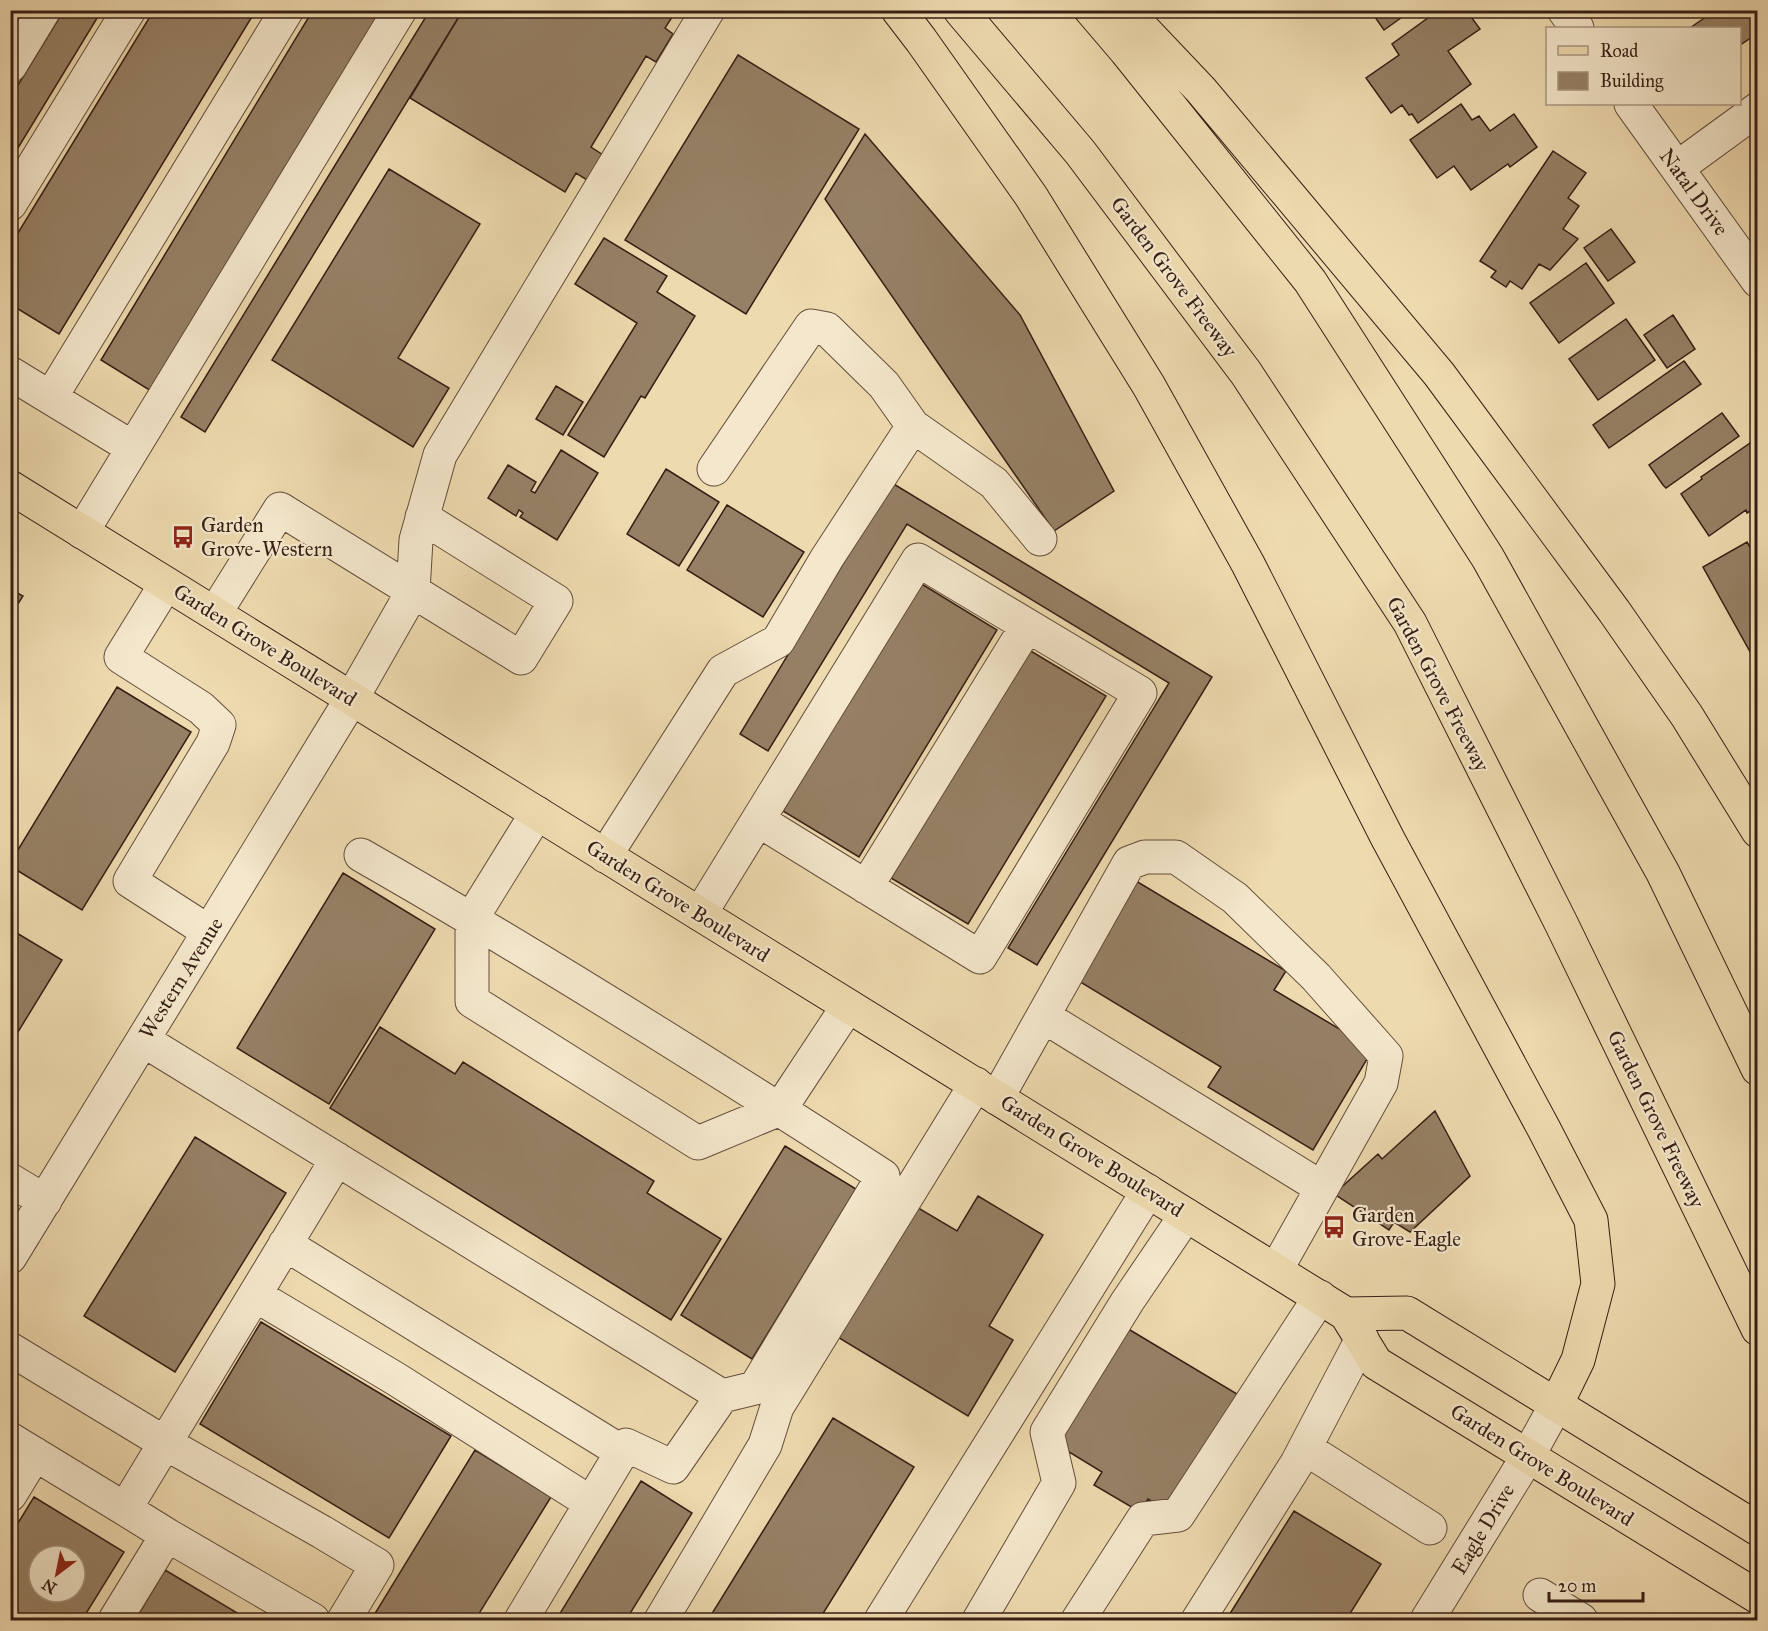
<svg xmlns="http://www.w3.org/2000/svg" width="1768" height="1631" font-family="'IM FELL Great Primer',serif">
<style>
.building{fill:#968065;stroke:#361e15;stroke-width:1.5;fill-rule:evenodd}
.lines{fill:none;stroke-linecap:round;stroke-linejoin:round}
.minor-casing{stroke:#644d3c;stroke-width:35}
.major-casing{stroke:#361e15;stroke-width:35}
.highway-casing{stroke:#361e15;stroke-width:35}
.minor{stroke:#f4e7cb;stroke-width:33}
.major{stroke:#eedaaf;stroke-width:33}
.highway{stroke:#eedaaf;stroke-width:33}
.labels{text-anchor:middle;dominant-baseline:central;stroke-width:4.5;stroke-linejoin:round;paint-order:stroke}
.street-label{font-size:21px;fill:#361e15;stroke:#f4e7cb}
.poi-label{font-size:21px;fill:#361e15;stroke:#f4e7cb;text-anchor:start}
</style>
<rect width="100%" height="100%" fill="#eedaaf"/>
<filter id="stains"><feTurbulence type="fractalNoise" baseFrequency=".00333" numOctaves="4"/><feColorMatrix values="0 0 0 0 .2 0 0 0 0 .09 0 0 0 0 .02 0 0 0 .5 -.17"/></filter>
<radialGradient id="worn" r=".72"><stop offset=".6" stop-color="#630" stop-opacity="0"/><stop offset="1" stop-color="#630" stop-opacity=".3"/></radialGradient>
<!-- building -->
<path class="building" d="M64,10H102L10,161V98Z
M154,10H256L59,334L10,304V246Z
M313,10H383L151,391L101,360Z
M430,10H463L205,432L181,417Z
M463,10L676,11L665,28L673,34L656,62L646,56L591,147L603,155L587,180L576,173L565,192L410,98Z
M1370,10H1412L1384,30Z
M1439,10H1466L1480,29L1448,51L1471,84L1418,123L1412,114L1409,115L1402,105L1391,113L1366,78L1399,55L1392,44Z
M1716,10H1758V33L1740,45V28H1690Z
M738,55L859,129L746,314L625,240Z
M1461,104L1472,120L1479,116L1490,131L1514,114L1537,147L1510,167L1508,164L1471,190L1454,166L1437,178L1410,140Z
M865,134L1020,315L1114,491L1054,531L825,199Z
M1553,151L1586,173L1568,198L1579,206L1563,229L1578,239L1550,270L1539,264L1522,289L1510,281L1506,287L1491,277L1496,271L1480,261Z
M389,169L480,224L398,358L449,388L413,447L272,360Z
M1611,229L1635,262L1608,281L1584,248Z
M604,238L667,276L657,292L695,316L645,398L641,396L604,457L568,435L637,323L575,284Z
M1586,263L1614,303L1559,343L1530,303Z
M1673,315L1695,349L1667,368L1644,335Z
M1626,319L1655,360L1598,400L1569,359Z
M1684,361L1701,384L1609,448L1593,425Z
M556,386L583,402L563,435L536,419Z
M1722,413L1739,436L1666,488L1663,485L1649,465Z
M1756,439L1758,441V506L1747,513L1746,510L1709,536L1681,494L1702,479L1701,477Z
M561,450L598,473L557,540L520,517L523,513L519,510L516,516L488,498L508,465L536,482L531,491L535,493Z
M666,469L719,502L679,566L627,534Z
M892,483L1212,677L1037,965L1008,948L1169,683L907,524L768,751L740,734Z
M727,505L804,552L763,617L687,570Z
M1747,542L1758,561V666L1703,567Z
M920,583L997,630L859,857L783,811Z
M10,589L23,596L10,616Z
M1029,650L1106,696L968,924L891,878Z
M117,687L191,732L82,910L10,866V863Z
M343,873L435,929L329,1104L237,1048Z
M1136,881L1286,971L1274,990L1373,1049L1313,1150L1208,1087L1221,1067L1077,980Z
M10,929L62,960L10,1045Z
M380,1027L455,1074L463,1062L654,1181L647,1193L721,1239L671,1320L330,1108Z
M1435,1111L1470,1176L1410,1232L1394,1222L1389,1230L1334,1194L1378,1154L1382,1159Z
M195,1137L286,1193L175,1372L84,1316Z
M785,1146L856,1189L752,1359L681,1315Z
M978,1196L1043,1235L989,1326L1013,1340L968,1416L836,1336L915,1206L957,1231Z
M261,1322L451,1436L389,1538L200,1424Z
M1125,1327L1242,1397L1172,1513L1148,1499L1140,1512L1094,1485L1102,1472L1056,1444Z
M833,1418L914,1467L819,1620H708Z
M475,1450L551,1497L475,1620H371Z
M641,1481L692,1513L626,1620H556Z
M34,1497L124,1552L82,1620H10V1536ZM39,1556H75V1592H39Z
M1294,1511L1381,1564L1346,1620H1226Z
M165,1570L249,1620H135Z"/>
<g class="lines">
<!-- minor casing -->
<g class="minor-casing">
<path id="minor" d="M1564,10L1577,28
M10,66L44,10
M1631,104L1758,281
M1677,168L1758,109
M10,204L129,10
M10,373L133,448
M51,397L287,10
M714,469L811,326L827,329L884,385L913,426L994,483L1040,539
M82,532L400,10
M166,584L121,657L201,708L219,725L213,743L130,881L209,932
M215,613L280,509L521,658L556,601L422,517
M537,813L472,918V1001L698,1143L780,1109L848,1006
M605,856L723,671L778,641L827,558L913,426
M866,887L1027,626
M700,914L918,560L1140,693L980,957L758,820
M1043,1016L1322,1188
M143,1040L722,1396L755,1388L883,1176C711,1065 538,956 361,855
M997,1098L1129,863L1145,857H1176L1235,898L1316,977L1386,1056L1381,1083L1276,1270
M10,1180L45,1201
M285,1244L622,1452
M10,1257L352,698L413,591L416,540L440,455L708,10
M255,1295L396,1379L591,1503
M10,1349L165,1443L322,1532L377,1565L344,1620
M10,1439L125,1509
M1305,1448L1430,1528
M10,1495L35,1454
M167,1535L313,1620
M1540,1595L1581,1620
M115,1620L167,1535L125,1509L337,1159
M521,1620L626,1445L673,1467L722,1396
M661,1620L765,1445L777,1407L976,1084
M881,1620L1148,1191
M979,1620L1059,1483L1047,1432L1127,1302L1186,1215
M1078,1620L1143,1519L1178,1515L1320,1297
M1198,1620L1297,1463L1362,1339
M1427,1620L1528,1456L1556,1405"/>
</g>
<!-- major casing -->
<g class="major-casing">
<path id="major" d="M10,487L1346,1314L1376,1363L1758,1597
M1346,1314L1407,1313L1758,1529"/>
</g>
<!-- highway casing -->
<g class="highway-casing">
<path id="highway" d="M898,10L921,40L1031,196L1149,386L1248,564L1388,839L1544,1129L1591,1220L1598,1284L1578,1360L1556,1405
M960,10L1080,152L1246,373L1410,623L1561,923L1758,1329
M1091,10L1126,51L1310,281L1488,558L1663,873L1758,1069
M1125,10L1201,90L1439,374L1614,611L1687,716L1758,831"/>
</g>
<!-- minor -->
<use href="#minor" class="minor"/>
<!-- major -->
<use href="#major" class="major"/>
<!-- highway -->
<use href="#highway" class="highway"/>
</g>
<!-- icons -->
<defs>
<g id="bus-bare" transform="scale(1.8)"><path d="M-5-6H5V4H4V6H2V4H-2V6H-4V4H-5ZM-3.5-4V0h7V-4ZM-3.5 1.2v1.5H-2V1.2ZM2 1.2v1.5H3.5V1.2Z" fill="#8f2418" stroke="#f4e7cb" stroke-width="2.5" paint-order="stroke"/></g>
</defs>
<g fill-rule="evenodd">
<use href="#bus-bare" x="183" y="537"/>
<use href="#bus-bare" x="1334" y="1227"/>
</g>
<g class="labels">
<!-- street labels -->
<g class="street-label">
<text transform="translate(1694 192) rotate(54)">Natal Drive</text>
<text transform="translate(1174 277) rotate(53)">Garden Grove Freeway</text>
<text transform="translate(265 645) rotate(32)">Garden Grove Boulevard</text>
<text transform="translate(1438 684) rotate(62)">Garden Grove Freeway</text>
<text transform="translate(678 901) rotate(32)">Garden Grove Boulevard</text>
<text transform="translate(181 978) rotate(-58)">Western Avenue</text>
<text transform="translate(1656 1119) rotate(64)">Garden Grove Freeway</text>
<text transform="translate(1092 1156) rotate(32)">Garden Grove Boulevard</text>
<text transform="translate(1542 1465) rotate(32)">Garden Grove Boulevard</text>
<text transform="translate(1483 1529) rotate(-59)">Eagle Drive</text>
</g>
<!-- poi labels -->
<g class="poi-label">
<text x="201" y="525">Garden<tspan x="201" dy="24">Grove-Western</tspan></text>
<text x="1352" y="1215">Garden<tspan x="1352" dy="24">Grove-Eagle</tspan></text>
</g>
</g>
<!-- margin -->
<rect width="1768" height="1631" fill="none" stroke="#eedaaf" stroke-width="36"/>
<rect x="12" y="12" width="1744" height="1607" fill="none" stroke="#361e15" stroke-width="3"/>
<rect x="18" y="18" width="1732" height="1595" fill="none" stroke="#361e15" stroke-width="1.5"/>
<!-- legend -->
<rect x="1546" y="27" width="195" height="78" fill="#f4e7cb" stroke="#a89782" stroke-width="1.5"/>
<rect x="1558" y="46" width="30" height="9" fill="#eedaaf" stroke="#a89782" stroke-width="1.5"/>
<text x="1600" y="57" font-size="18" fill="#361e15">Road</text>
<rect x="1558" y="72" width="30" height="18" fill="#968065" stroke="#a89782" stroke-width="1.5"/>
<text x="1600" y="87" font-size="18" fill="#361e15">Building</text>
<!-- north arrow -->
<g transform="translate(57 1574) rotate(212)"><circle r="28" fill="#f4e7cb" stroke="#a89782" stroke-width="1.5"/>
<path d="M0-4.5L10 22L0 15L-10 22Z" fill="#8f2418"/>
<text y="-9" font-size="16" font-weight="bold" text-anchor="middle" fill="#361e15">N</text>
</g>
<!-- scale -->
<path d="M1549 1592v9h94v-9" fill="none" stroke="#361e15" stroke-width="3"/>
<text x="1558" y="1592" font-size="18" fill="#361e15" stroke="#f4e7cb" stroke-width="4.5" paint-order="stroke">20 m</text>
<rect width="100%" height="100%" filter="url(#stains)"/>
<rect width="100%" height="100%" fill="url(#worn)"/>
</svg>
